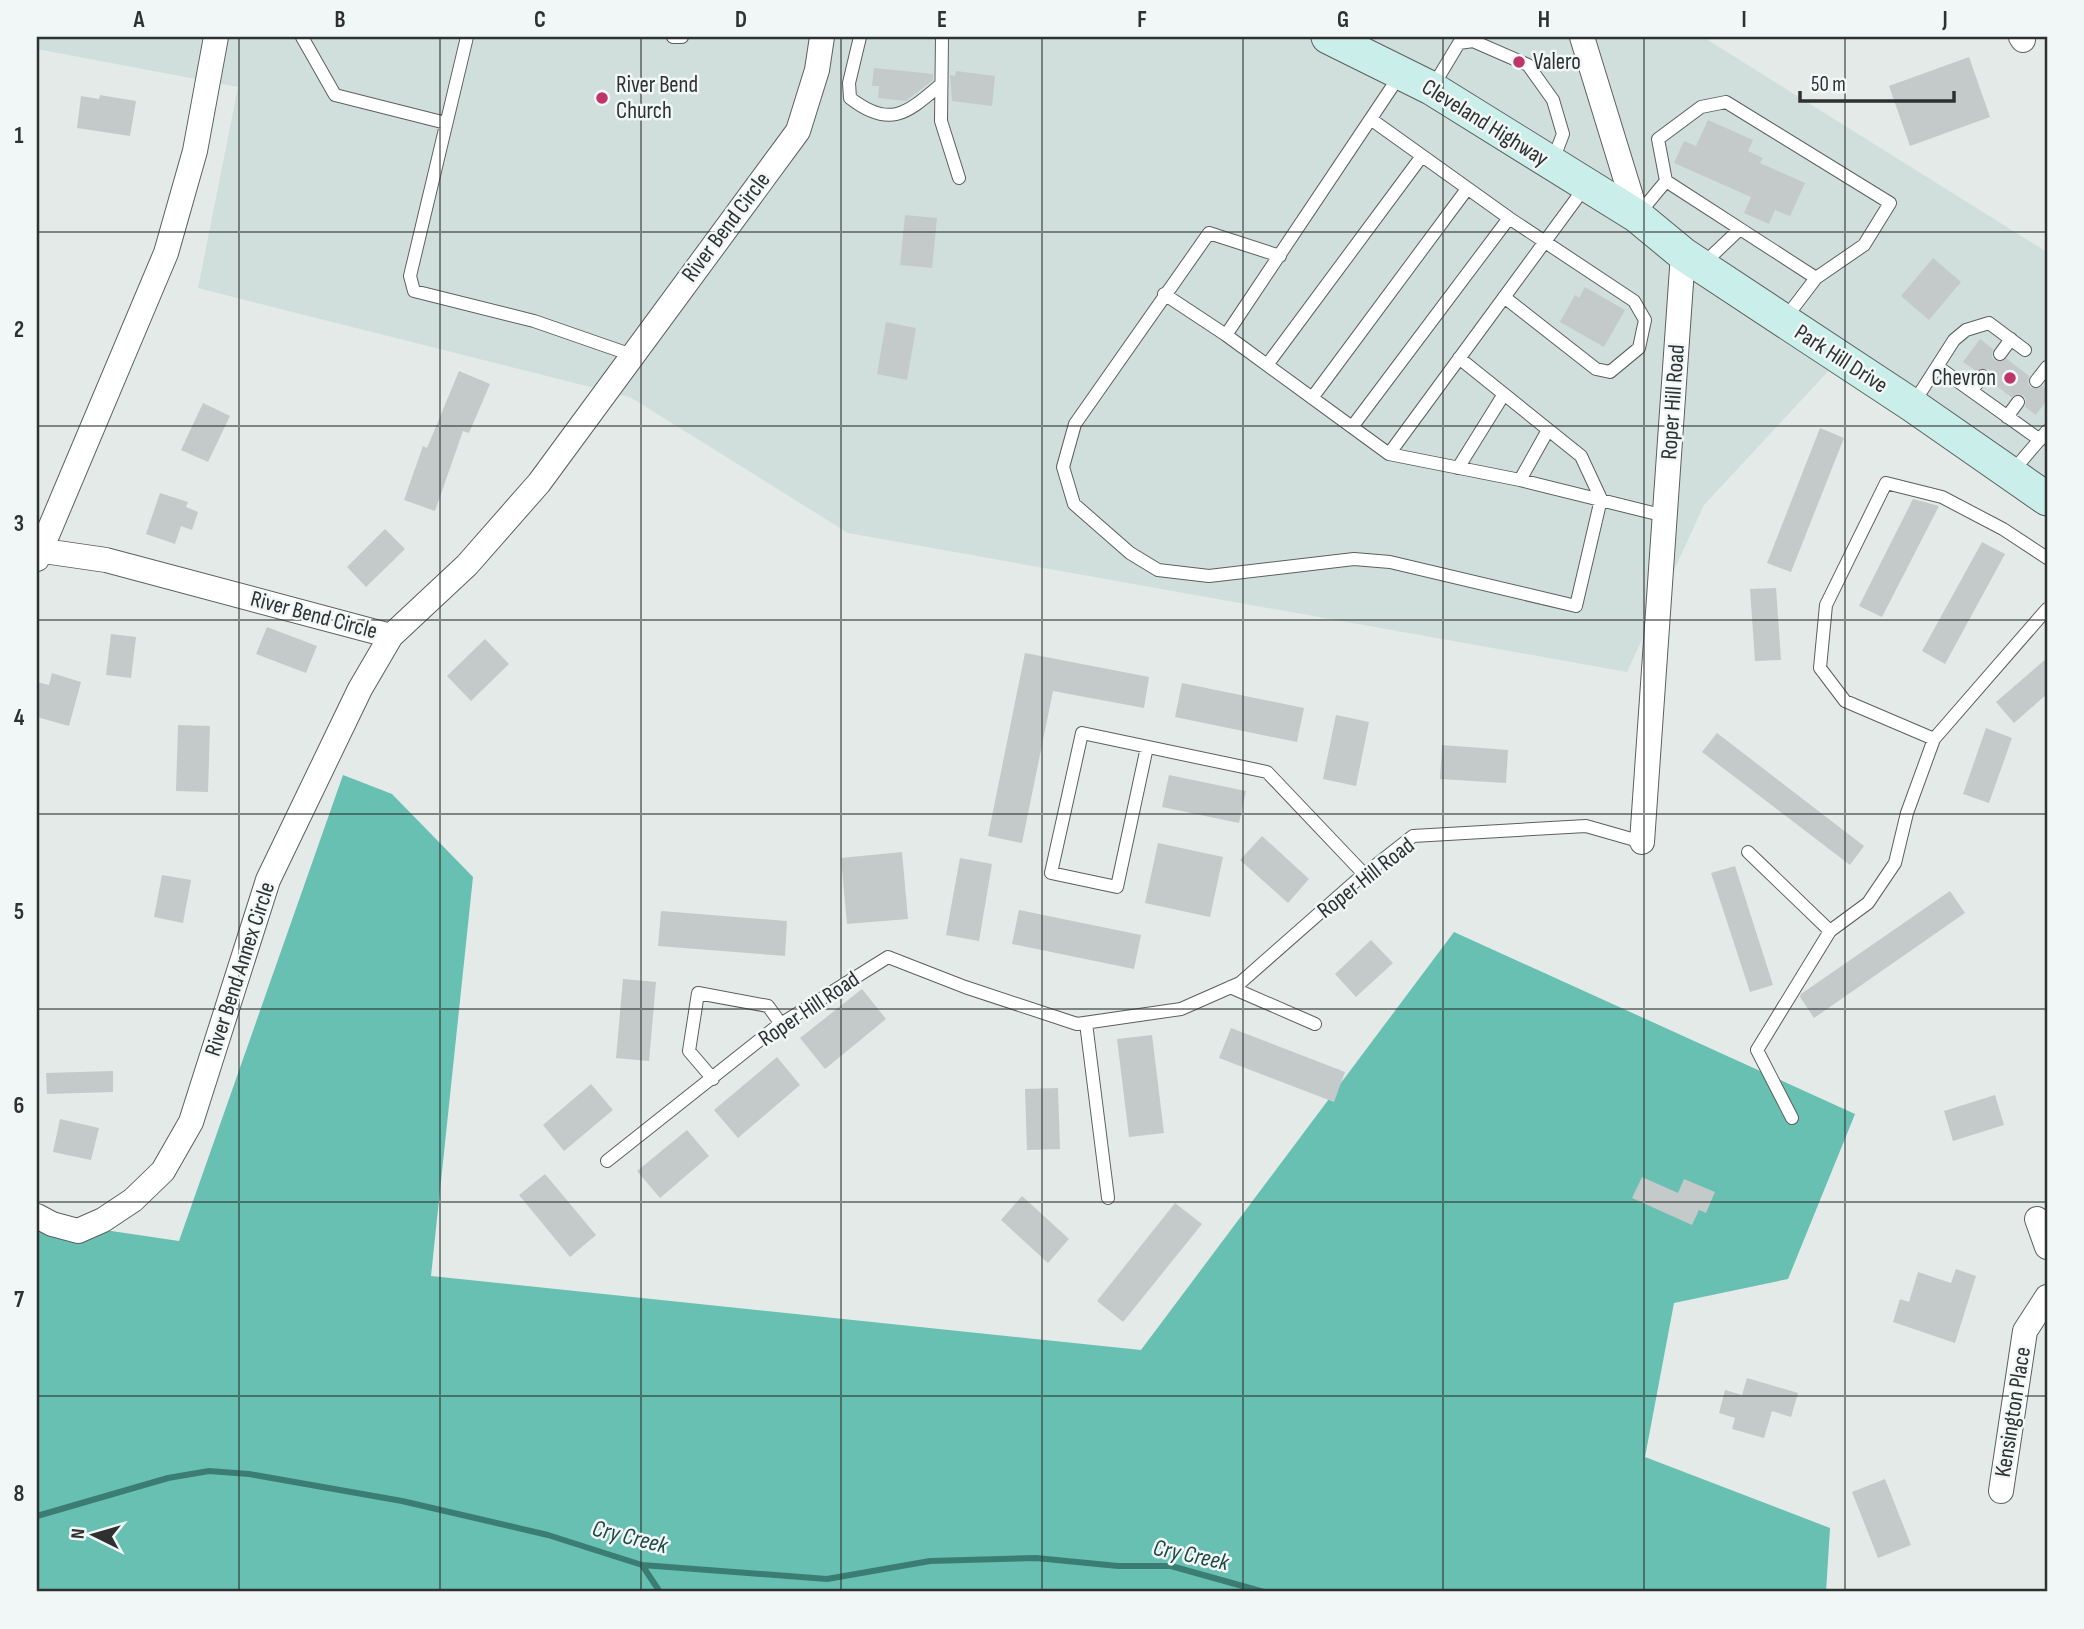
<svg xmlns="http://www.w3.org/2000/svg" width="2084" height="1629" font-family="'Sofia Sans Condensed',sans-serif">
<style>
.built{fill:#d0dfdc}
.forest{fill:#67c0b2}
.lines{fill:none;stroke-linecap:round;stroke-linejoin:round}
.stream{stroke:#3c7d73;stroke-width:6}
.building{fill:#c4cac9}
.service-casing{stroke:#5b605f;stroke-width:14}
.minor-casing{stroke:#5b605f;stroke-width:26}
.secondary-casing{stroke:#5b605f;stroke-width:35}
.service{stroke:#fff;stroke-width:12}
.minor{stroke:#fff;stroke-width:24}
.secondary{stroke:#caeee9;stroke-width:33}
.grid{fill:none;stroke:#2e3130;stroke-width:2;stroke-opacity:0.55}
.poi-dot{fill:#bf3469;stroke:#f0f7f6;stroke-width:2.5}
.labels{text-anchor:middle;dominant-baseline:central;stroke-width:5;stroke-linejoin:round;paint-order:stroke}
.poi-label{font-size:23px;fill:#2e3130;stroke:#f0f7f6;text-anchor:start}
.street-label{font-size:23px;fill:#2e3130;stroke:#f0f7f6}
.water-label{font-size:24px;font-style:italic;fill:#1f4842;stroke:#f0f7f6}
.neatline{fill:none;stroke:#2e3130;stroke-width:2.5}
.grid-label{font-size:23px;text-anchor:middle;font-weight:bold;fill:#2e3130}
</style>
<rect width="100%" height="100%" fill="#e3eae8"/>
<!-- built -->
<path class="built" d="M37,37H1703L2047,252V498L1847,351L1704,505L1627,672L848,533L630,397L198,288L238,87L37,49Z"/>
<!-- forest -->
<path class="forest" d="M343,775L392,794L473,877L431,1276L1141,1350L1454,932L1855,1114L1788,1279L1674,1303L1645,1457L1830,1528L1826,1592H37V1220L179,1241Z"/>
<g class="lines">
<!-- stream -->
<path class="stream" d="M37,1516L168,1478L209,1471L249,1474L402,1501L548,1535L642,1565L827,1579L930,1561L1036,1558L1118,1566H1171L1264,1592
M642,1565L660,1592"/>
</g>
<!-- building -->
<path class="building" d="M1969,57L1990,117L1910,146L1889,86Z
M874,68L933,74V80L906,101L878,98L879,86H872Z
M956,71L995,76L992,106L952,101L950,75L955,76Z
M100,95L136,101L130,136L77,128L81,96L99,99Z
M1708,120L1753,140L1748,151L1763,158L1760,163L1805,183L1790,216L1775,210L1769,224L1744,213L1751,197L1674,163L1684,141L1696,146Z
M905,215L937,218L932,268L900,265Z
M1933,258L1961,282L1929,320L1901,296Z
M1585,287L1625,310L1604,347L1560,322L1575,295L1579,298Z
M886,322L916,328L907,380L877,374Z
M1980,339L1993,349L1992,357L1995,361L2007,359L2029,376L2028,384L2031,388L2043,386L2047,389V400L2036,415L2025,407L2026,399L2023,395L2011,397L1990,381L1991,373L1988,369L1976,371L1963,362Z
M459,371L490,384L469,433L463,431L435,511L404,500L423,446L427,448Z
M203,403L230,416L208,462L181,450Z
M1820,428L1844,438L1791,572L1767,563Z
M160,493L188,502L186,507L198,512L192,530L181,526L175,544L146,534Z
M1913,499L1939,506L1882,617L1859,606Z
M385,529L405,549L366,587L347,567Z
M1982,542L2005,554L1945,664L1922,651Z
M1776,588L1781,660L1755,661L1750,589Z
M267,627L317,646L306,673L256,654Z
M111,634L136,637L131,678L106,675Z
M485,639L509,664L471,701L447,676Z
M1025,653L1149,677L1144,708L1053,691L1022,843L988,836Z
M2047,658V694L2014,723L1996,702Z
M52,673L81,682L69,726L37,717V682L49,685Z
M1182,683L1304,708L1297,742L1175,717Z
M1336,715L1369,722L1356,786L1323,779Z
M178,725L210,726L208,792L176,791Z
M1986,728L2012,738L1989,803L1963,794Z
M1717,733L1864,846L1850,865L1702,752Z
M1442,745L1508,750L1506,783L1440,779Z
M1169,775L1246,791L1239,823L1162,807Z
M1262,836L1309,879L1288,903L1240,860Z
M1158,843L1223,857L1210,917L1145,903Z
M902,852L908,919L847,924L841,858Z
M960,858L992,864L979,941L946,935Z
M1735,866L1773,985L1750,992L1711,873Z
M162,875L191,880L183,923L154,917Z
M1950,891L1965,913L1814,1018L1800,997L1801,994Z
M1019,910L1141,935L1134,969L1012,944Z
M661,911L787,921L785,956L658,946Z
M1371,940L1393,963L1356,997L1335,974Z
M623,979L656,982L649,1061L616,1058Z
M862,989L886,1019L825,1069L800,1038Z
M1231,1028L1345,1072L1334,1102L1219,1058Z
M1152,1035L1164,1133L1129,1137L1117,1039Z
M777,1057L800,1085L738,1138L714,1110Z
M113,1071V1092L47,1094L46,1073Z
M591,1084L613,1110L564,1151L543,1125Z
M1058,1088L1060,1149L1027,1150L1025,1089Z
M1995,1095L2004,1125L1953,1141L1944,1111Z
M60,1119L99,1128L91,1160L53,1152Z
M687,1130L709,1156L660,1198L637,1171Z
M545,1174L596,1235L570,1257L519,1195Z
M1642,1177L1678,1193L1684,1179L1715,1192L1706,1213L1699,1210L1692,1225L1632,1198Z
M1022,1196L1069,1239L1048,1263L1001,1220Z
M1175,1203L1202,1224L1123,1322L1097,1301Z
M1956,1269L1976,1276L1955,1343L1893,1322L1900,1299L1909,1302L1918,1272L1951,1283Z
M1747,1378L1798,1393L1791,1417L1772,1411L1764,1438L1732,1429L1735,1418L1719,1413L1725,1390L1742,1395Z
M1885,1479L1911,1545L1878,1558L1852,1492Z"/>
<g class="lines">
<!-- service casing -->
<g class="service-casing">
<path id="service" d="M302,37L335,95L446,123
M467,37L410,276L414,291L534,321L632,355
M673,37H682
M860,37L849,83L850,98C890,129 907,113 939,86
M942,37L941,121L959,178
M1400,75L1226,335L1389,454L1585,187
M1432,88L1459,43L1473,41L1528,65L1553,100L1563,134L1553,160
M1372,120L1509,218L1634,301L1645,320L1639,348L1610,372L1596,369L1504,297
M1637,216L1666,181
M1280,256L1209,233L1075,424L1063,467L1074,504L1130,553L1158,570L1209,576L1354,559L1390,562L1576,606L1601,499L1581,456L1459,358
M1703,264L1740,229
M1164,294L1226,335
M1784,320L1816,278L1864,245L1890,203L1726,102L1701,107L1658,139L1666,181L1816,278
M2000,354L2011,339
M1267,365L1422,156
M1938,367L2040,440
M2036,381L2047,367
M1972,390L1983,376
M1312,398L1467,189
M1913,404L1954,340L1966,330L1989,323L2025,350
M2007,417L2018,402
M1352,427L1509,218
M1389,454L1520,480L1665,516
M1458,468L1504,394
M2011,473L2047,431
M1520,480L1548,430
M2047,558L2003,529L1942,497L1886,483L1826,605L1820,668L1845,701L1934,739L2047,609
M1147,747L1117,887L1051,873L1082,733L1267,772L1364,874
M1748,852L1830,931
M1230,987L1315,1024
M1086,1023L1108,1198
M713,1079L689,1051L698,993L768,1006L781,1024
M1792,1118L1757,1050L1830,931L1868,903L1895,863L1907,813L1934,739
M607,1161L776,1027L888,957L965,987L1077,1024L1181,1009L1240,983L1357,880L1413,836L1586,826L1642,842"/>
</g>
<!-- minor casing -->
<g class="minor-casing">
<path id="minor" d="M1582,37L1637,216
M2021,37L2023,40
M37,550L106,560L391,636
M37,559L166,253L195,151L216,37
M1642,842L1683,254
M37,1216L52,1224L78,1231L103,1220L133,1200L163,1171L191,1122L268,880L360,689L391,636L467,565L539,483L798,131L817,70L822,37
M2037,1219L2047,1247
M2001,1491L2025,1331L2047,1297"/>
</g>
<!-- secondary casing -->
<g class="secondary-casing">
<path id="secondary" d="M1328,37L1431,88L1637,216L1683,254L1912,405L2047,499"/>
</g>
<!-- service -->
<use href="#service" class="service"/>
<!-- minor -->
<use href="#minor" class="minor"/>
<!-- secondary -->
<use href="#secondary" class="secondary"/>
</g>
<!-- grid -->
<path class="grid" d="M239,37V1592M440,37V1592M641,37V1592M841,37V1592M1042,37V1592M1243,37V1592M1443,37V1592M1644,37V1592M1845,37V1592M37,232H2047M37,426H2047M37,620H2047M37,814H2047M37,1009H2047M37,1202H2047M37,1396H2047"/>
<!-- markers -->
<g class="poi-dot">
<circle cx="1519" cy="62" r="7"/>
<circle cx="602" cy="98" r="7"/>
<circle cx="2010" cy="378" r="7"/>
</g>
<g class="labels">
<!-- poi labels -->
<g class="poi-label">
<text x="1533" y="62">Valero</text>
<text x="616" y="85">River Bend<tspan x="616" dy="26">Church</tspan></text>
<text x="1996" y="378" text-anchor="end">Chevron</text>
</g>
<!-- street labels -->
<g class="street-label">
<text transform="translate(1485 123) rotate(32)">Cleveland Highway</text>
<text transform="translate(726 227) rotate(-53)">River Bend Circle</text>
<text transform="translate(1841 359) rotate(33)">Park Hill Drive</text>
<text transform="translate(1673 402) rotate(-86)">Roper Hill Road</text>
<text transform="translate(314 615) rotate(15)">River Bend Circle</text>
<text transform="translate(1366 878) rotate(-38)">Roper Hill Road</text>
<text transform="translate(240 969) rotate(-72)">River Bend Annex Circle</text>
<text transform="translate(809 1009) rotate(-34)">Roper Hill Road</text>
<text transform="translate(2013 1412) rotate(-81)">Kensington Place</text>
</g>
<!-- water labels -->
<g class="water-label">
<text transform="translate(630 1537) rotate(14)">Cry Creek</text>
<text transform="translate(1191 1555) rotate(12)">Cry Creek</text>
</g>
</g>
<!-- border -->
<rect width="2084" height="1629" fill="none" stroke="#f0f7f6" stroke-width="77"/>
<!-- north arrow -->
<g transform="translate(94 1535) rotate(275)" stroke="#f0f7f6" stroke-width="5" paint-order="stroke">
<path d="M0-5L12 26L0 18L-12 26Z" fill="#2e3130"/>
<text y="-10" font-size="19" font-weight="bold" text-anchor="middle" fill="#2e3130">N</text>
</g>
<!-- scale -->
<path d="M1800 91v10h154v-10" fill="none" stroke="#2e3130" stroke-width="3.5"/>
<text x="1811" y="91" font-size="21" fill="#2e3130" stroke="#f0f7f6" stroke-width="5" paint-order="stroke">50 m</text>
<rect x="38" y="38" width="2008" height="1552" class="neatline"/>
<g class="grid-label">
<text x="139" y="27">A</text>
<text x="340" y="27">B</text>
<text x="540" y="27">C</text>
<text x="741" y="27">D</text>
<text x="942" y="27">E</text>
<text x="1142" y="27">F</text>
<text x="1343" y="27">G</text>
<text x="1544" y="27">H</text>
<text x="1744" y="27">I</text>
<text x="1945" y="27">J</text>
<text x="19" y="143">1</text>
<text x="19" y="337">2</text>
<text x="19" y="531">3</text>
<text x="19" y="725">4</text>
<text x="19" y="919">5</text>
<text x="19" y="1113">6</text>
<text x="19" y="1307">7</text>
<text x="19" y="1501">8</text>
</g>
</svg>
